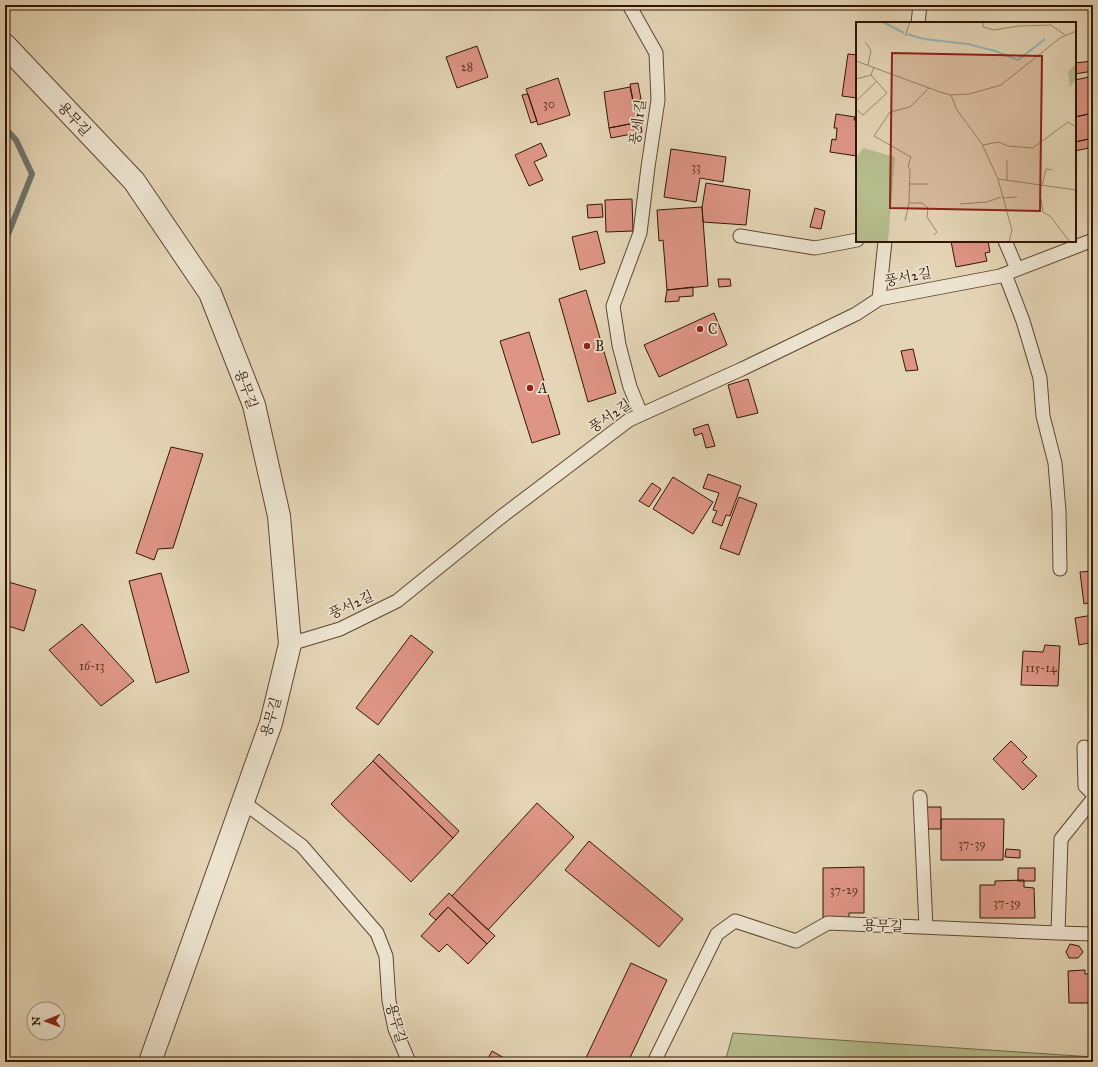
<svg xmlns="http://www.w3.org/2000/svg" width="1098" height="1067" font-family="'IM FELL Great Primer','Noto Serif KR',serif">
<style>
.green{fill:#b5bd8d;stroke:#736a48}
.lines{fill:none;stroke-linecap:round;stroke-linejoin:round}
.stream{stroke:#6f766f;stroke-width:6}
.building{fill:#de9585;stroke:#311603}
.service-casing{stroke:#5e4630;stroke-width:15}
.tertiary-casing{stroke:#5e4630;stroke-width:24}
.service{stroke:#ede4d0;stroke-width:13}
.tertiary{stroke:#ede4d0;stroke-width:22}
.poi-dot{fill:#8f2418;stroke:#ede4d0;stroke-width:1.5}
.labels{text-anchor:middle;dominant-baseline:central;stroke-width:3.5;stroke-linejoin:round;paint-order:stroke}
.number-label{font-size:12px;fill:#5c3624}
.street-label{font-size:14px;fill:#311603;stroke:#ede4d0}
.poi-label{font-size:14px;fill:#311603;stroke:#ede4d0;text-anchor:start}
.inset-river{fill:none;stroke:#98b6b7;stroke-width:2}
.inset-road{fill:none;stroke:#9c896e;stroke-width:1}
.view{fill:#8f2418;fill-opacity:0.15;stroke:#8f2418;stroke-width:2}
.inset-edge{fill:none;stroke:#311603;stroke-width:2}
</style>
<rect width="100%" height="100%" fill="#e4d5b6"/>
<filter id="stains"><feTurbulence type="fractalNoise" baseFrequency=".005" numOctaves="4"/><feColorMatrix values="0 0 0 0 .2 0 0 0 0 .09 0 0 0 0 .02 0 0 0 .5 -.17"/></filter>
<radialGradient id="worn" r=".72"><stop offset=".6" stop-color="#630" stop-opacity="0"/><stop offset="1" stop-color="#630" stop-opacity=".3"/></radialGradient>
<!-- green -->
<path class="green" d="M733,1033L1093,1057V1062H725Z"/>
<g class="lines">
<!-- stream -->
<path class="stream" d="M5,128L16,140L32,174L5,242"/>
</g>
<!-- building -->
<path class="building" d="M477,46L488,77L457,88L446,57Z
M848,54L857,55V98L842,96Z
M1093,61V71L1075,74V63Z
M1093,76V113L1075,117V80Z
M558,78L570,115L538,125L526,89Z
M638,83L641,99L636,100L637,106H634L630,84Z
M630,87L634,106H637L640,122L609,128L604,92Z
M528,94L537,121L531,123L522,95Z
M1093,113V138L1075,142V117Z
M836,114L855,117L854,120H857V156L830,152L832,139L836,140L837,128H834Z
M640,122L642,132L611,138L609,128Z
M1093,138V147L1075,151V142Z
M541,143L547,156L534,162L543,180L529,186L515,155Z
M671,149L726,157L723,182L700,178L696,202L664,197Z
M706,183L750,190L746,225L703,222L702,207Z
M632,199L633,231L606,232L605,200Z
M602,204L603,217L588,218L587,205Z
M702,207L708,286L667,290L663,240L659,241L657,210Z
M815,208L825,211L821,229L810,227Z
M597,231L605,263L580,270L572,237Z
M951,241H988L990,252L985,253L987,261L956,267Z
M718,279H730L731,286L719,287Z
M693,287V296L679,297V301L665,302L667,290Z
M586,290L616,393L588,402L559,299Z
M714,313L727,345L659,377L644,345Z
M529,332L560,434L532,443L500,341Z
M913,349L918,370L906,371L901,351Z
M748,379L758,413L737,418L728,385Z
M708,424L715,446L706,448L702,433L695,436L693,429Z
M171,447L203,454L173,548L158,549L154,560L136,553Z
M708,474L741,486L730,516L726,515L722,526L712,522L717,511L713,510L719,493L703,488Z
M673,477L713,502L693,534L653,509Z
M652,483L661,489L649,507L639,501Z
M739,497L757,504L739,555L720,548Z
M1093,571V607L1092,602L1084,604L1080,572Z
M161,573L189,672L156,683L129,581Z
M5,581L36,590L24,631L5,625Z
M1093,615V642L1079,645L1075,618Z
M82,624L134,681L101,706L49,650Z
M411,635L433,652L378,725L356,708Z
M1045,645L1060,646L1058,686L1021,685L1023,651L1043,652Z
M1011,741L1027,757L1022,762L1037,776L1023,790L993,759Z
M379,754L459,831L453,838L373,761Z
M373,761L453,838L411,882L331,804Z
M537,803L574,837L488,930L452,896Z
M927,807H941V829H928Z
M941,819H1004L1003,860H941Z
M589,841L683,919L659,947L565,870Z
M1006,849L1020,850V858L1005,857Z
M864,867V913H849V918L823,919V868Z
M1018,868H1035V881H1018Z
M1024,880V887L1034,888L1035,918H980V885H995V881Z
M449,893L495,936L487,944L448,907L436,920L429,914Z
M448,907L487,944L468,964L447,944L439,952L421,936Z
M1070,944L1079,946L1083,952L1078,958H1069L1066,952Z
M631,963L667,980L628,1062H584Z
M1085,970V974H1093V1011H1091L1090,1003H1069L1068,971Z
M492,1051L511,1062H486Z"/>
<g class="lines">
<!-- service casing -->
<g class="service-casing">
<path id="service" d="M629,5L656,53L658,100L648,167L640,233L613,306L619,345L630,387L641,414
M918,23L920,5
M740,236L815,248L857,240
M1005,241L1017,269
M1005,274L1023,321L1040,378L1043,416L1055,463L1059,511L1060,569
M879,299L885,241
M290,644L340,629L397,601L501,517L629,420L742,369L856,314L879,299L1000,276L1093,240
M1084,747L1085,786L1093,794
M920,797L926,927
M243,802L302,846L377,933L386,956L389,1001L395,1029L409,1062
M1058,933L1093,934
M654,1062L717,934L735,921L796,941L828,923L1058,933L1061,839L1093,799"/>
</g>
<!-- tertiary casing -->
<g class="tertiary-casing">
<path id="tertiary" d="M5,45L134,181L210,293L254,405L279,516L290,644L271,723L150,1062"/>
</g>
<!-- service -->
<use href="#service" class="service"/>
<!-- tertiary -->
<use href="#tertiary" class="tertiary"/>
</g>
<!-- markers -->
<g class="poi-dot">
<circle cx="700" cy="329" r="4"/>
<circle cx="587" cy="346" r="4"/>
<circle cx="530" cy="388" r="4"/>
</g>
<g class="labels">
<!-- number labels -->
<g class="number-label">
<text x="467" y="67">28</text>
<text x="549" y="104">30</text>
<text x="696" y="167">33</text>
<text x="92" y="666">16-13</text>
<text x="1041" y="668">115-14</text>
<text x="972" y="844">37-39</text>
<text x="844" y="890">37-29</text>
<text x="1007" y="903">37-39</text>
</g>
<!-- street labels -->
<g class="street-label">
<text transform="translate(74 119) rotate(47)">용무길</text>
<text transform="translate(638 122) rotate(-82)">풍세1길</text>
<text transform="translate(908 277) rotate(-11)">풍서2길</text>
<text transform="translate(246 389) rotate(70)">용무길</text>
<text transform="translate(610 416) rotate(-34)">풍서2길</text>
<text transform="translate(351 605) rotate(-25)">풍서2길</text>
<text transform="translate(271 717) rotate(-74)">용무길</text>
<text transform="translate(883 926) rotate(2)">용무길</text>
<text transform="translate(396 1023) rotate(74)">용무길</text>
</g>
<!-- poi labels -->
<g class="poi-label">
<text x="708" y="329">C</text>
<text x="595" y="346">B</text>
<text x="538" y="388">A</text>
</g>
</g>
<!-- overview -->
<g transform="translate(856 22)">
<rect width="220" height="220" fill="#e4d5b6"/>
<path d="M220,41V58L214,65L212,50ZM7,126L39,135L32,220H0V136Z" fill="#b5bd8d"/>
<path class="inset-river" d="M27,0L48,11M51,12L68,17L112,22L139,29L162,38L189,17"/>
<path class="inset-road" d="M127,0V5L138,8L163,4L195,3L209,13M49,14L54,0M9,20L15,28L12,43M0,39L84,70L95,73L113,72L145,63L204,16L220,9M0,57L15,53M73,66L54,85L34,90L18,114L55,135L52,144L54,148L53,181H66L72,186L71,195L81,210L78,213M95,73L101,88L126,122L142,157L156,208L153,220M0,79L21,59M0,87L7,93L31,71L15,53L18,45M127,123L142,120L152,124L177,126L212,100L220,105M142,157L220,168M151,158V138M54,162H72M186,164L190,147L196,148M146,176L161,175M185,177L187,190L195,195L214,220M104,182L131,180L145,175M49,199L53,181"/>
<path class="view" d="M36,31L186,34L184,189L34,186Z"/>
<rect width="220" height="220" class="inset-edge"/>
</g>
<!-- margin -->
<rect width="1098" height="1067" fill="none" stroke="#e4d5b6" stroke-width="20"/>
<rect x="6" y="6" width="1086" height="1055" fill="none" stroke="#311603" stroke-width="2"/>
<rect x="10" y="10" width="1078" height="1047" fill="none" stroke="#311603"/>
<!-- north arrow -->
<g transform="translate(46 1021) rotate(269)"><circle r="19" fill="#ede4d0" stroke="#a2927e"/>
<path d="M0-3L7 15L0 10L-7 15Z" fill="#8f2418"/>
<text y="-6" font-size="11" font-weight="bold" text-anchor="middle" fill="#311603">N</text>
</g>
<rect width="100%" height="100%" filter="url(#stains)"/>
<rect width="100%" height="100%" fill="url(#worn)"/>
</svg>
